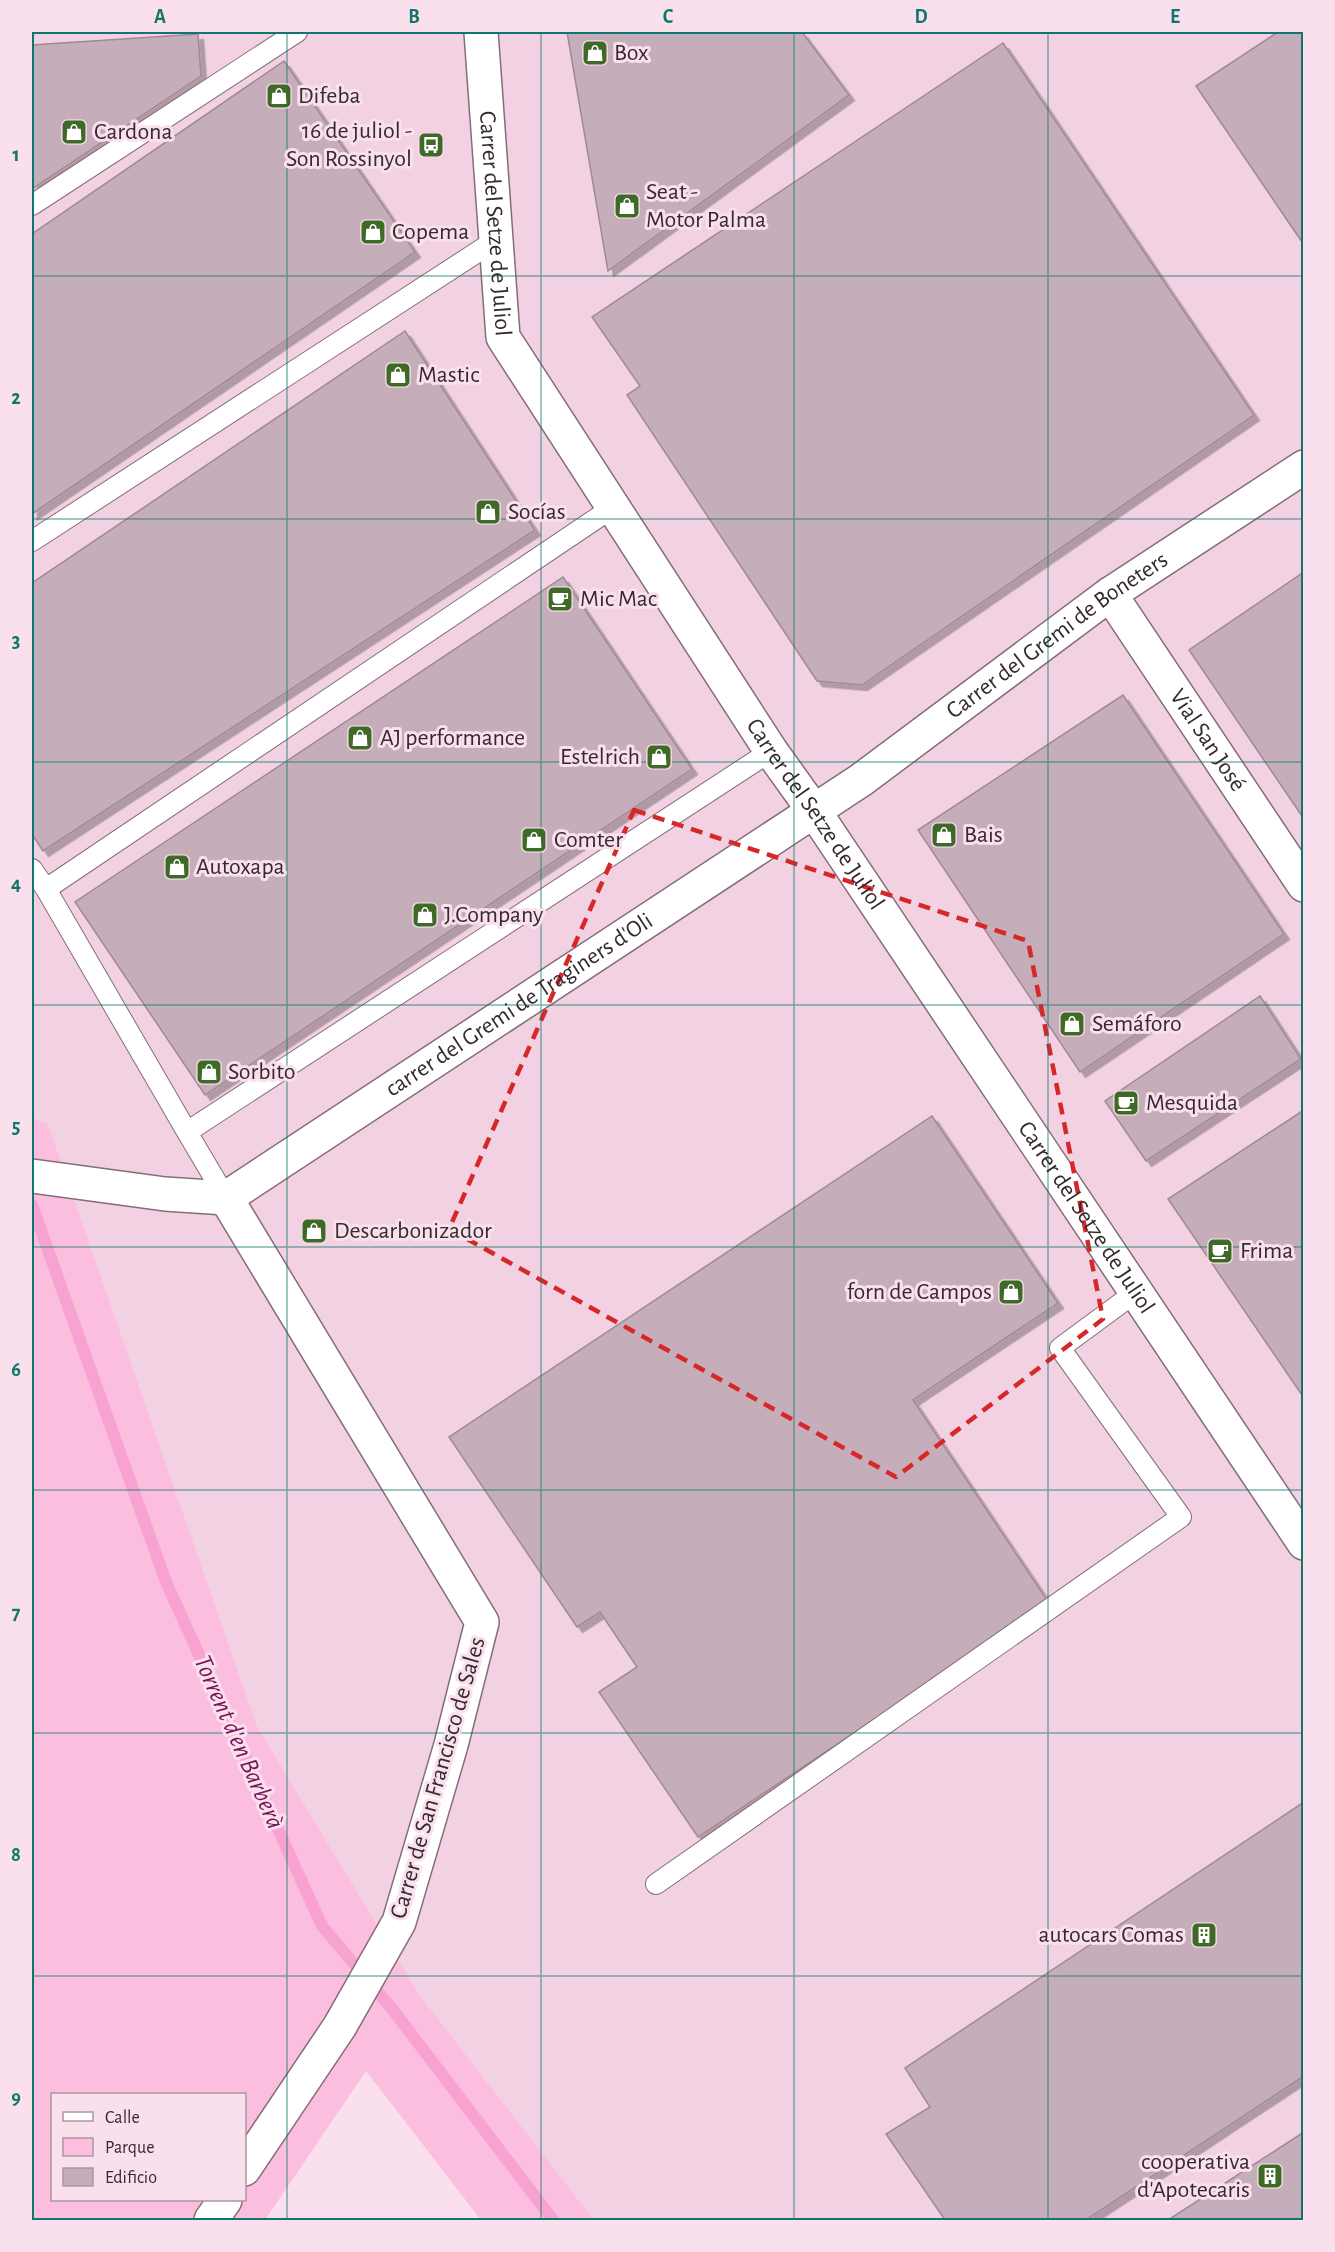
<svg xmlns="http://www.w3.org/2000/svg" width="1335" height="2252" font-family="'Alegreya Sans',sans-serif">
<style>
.built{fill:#f2d2e2}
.green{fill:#fbbede;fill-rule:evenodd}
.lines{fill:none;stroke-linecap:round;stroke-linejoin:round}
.stream{stroke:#f8a2d1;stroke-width:12}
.building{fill:#c5adb9;stroke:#a08995;stroke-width:1.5;filter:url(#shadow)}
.service-casing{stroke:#846d79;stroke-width:22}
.minor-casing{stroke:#846d79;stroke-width:36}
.service{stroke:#fff;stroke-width:20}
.minor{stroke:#fff;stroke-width:33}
.marked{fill:none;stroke:#d62828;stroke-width:4.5;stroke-dasharray:12 8;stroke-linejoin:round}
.grid{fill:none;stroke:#0f766e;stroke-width:1.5;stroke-opacity:0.55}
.labels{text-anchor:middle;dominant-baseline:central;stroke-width:6;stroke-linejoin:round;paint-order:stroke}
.poi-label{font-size:24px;fill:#342a2f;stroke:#fae0ed;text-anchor:start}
.street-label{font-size:24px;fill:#342a2f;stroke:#fae0ed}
.water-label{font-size:26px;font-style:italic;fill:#771656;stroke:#fae0ed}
.neatline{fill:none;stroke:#0f766e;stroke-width:2}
.grid-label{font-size:20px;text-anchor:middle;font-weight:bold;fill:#0f766e}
</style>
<defs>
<filter id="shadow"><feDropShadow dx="5.5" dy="5.5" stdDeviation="0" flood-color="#0004"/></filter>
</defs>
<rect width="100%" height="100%" fill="#fae0ed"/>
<!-- built -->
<path class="built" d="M32,32H1303V2220H594L418,1993L257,1726L48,1124L32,1118Z"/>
<!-- green -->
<path class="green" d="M32,1118L48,1124L257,1726L418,1993L594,2220H481L366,2071L265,2220H32ZM52,2094H244V2200H52Z"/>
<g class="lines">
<!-- stream -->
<path class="stream" d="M32,1205L166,1582L322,1926L393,2010L553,2220"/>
</g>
<!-- building -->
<path class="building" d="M567,32H802L849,95L608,271Z
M1278,32H1304V245L1196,86Z
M198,34L201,76L32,189V45Z
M1003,43L1254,415L862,685L817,681L627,395L640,386L592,317Z
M284,61L415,252L32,514V234Z
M405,331L535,530L43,851L32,834V583Z
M1304,572V819L1189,650Z
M563,577L692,769L205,1095L75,902Z
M1123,695L1284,934L1080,1072L918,830Z
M1260,996L1301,1059L1146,1161L1105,1101Z
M1304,1110V1398L1168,1199Z
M932,1116L1058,1303L913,1400L1049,1603L698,1837L599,1692L637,1667L600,1612L577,1627L449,1437Z
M1304,1802V2076L1086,2220H945L886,2134L930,2107L905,2068Z
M1304,2132V2220H1168Z"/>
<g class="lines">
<!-- service casing -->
<g class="service-casing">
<path id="service" d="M32,205L297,32
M32,541L496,240
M32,869L46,889L187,1132
M46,889L612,508
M226,1198L187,1132L771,751
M656,1884L1181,1517L1060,1348L1136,1292"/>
</g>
<!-- minor casing -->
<g class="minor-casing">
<g id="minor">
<path id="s1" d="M481,32L503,337L771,751L814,811L1304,1543"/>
<path id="s2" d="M1110,594L1304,885"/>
<path d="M32,1176L165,1194L226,1198"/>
<path id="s3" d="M226,1198L861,780L1110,594L1304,467"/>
<path d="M226,1198L482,1622L451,1745L399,1922L340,2026L244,2169"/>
<path d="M211,2220L225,2200"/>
</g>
</g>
<!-- service -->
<use href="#service" class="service"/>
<!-- minor -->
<use href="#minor" class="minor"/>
</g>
<!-- marked area -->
<path class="marked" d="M634,810L1028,941L1103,1319L896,1477L449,1229Z"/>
<!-- grid -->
<path class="grid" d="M287,32V2220M541,32V2220M794,32V2220M1048,32V2220M32,276H1304M32,519H1304M32,762H1304M32,1005H1304M32,1247H1304M32,1490H1304M32,1733H1304M32,1976H1304"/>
<!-- icons -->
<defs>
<g id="shop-square" transform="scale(1.35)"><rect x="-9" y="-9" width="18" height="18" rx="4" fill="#3e6926" stroke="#fae0ed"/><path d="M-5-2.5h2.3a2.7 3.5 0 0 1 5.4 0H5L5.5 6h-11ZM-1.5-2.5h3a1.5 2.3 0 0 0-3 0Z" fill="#fff"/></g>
<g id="bus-square" transform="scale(1.35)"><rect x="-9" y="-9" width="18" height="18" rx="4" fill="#3e6926" stroke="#fae0ed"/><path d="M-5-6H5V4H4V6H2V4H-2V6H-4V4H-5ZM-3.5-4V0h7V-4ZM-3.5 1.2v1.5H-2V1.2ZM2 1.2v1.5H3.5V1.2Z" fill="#fff"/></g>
<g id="cafe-square" transform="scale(1.35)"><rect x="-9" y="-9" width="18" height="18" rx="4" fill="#3e6926" stroke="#fae0ed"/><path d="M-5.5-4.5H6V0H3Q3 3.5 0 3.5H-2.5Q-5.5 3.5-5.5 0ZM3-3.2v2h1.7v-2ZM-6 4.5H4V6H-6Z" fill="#fff"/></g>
<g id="building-square" transform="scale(1.35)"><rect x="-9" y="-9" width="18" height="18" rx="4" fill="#3e6926" stroke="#fae0ed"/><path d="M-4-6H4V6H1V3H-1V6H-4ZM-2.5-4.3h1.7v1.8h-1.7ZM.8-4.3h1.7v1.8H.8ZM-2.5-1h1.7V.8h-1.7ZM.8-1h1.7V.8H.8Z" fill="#fff"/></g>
</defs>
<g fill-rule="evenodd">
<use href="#shop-square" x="595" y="53"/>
<use href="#shop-square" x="279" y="96"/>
<use href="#shop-square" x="74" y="132"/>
<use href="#bus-square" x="431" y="145"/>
<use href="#shop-square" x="627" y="206"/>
<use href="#shop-square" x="373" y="232"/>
<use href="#shop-square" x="398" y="375"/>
<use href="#shop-square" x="488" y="512"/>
<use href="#cafe-square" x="560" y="599"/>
<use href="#shop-square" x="360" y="738"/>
<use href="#shop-square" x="659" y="757"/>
<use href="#shop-square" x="944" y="835"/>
<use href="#shop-square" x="534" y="840"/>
<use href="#shop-square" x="177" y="867"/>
<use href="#shop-square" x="425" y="915"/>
<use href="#shop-square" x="1072" y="1024"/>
<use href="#shop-square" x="209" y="1072"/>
<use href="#cafe-square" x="1126" y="1103"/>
<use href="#shop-square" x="314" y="1231"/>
<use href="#cafe-square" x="1220" y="1251"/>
<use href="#shop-square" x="1011" y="1292"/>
<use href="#building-square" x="1204" y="1935"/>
<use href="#building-square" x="1270" y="2176"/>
</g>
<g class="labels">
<!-- poi labels -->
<g class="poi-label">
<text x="614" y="53">Box</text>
<text x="298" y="96">Difeba</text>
<text x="412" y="131" text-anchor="end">16 de juliol -<tspan x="412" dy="28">Son Rossinyol</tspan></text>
<text x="94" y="132">Cardona</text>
<text x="646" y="192">Seat -<tspan x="646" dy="28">Motor Palma</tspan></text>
<text x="392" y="232">Copema</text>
<text x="418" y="375">Mastic</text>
<text x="508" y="512">Socías</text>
<text x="580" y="599">Mic Mac</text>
<text x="380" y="738">AJ performance</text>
<text x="640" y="757" text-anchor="end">Estelrich</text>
<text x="964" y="835">Bais</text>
<text x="554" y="840">Comter</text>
<text x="196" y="867">Autoxapa</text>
<text x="444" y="915">J.Company</text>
<text x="1092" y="1024">Semáforo</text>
<text x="228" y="1072">Sorbito</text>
<text x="1146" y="1103">Mesquida</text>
<text x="334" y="1231">Descarbonizador</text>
<text x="1240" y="1251">Frima</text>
<text x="992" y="1292" text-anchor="end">forn de Campos</text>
<text x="1184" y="1935" text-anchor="end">autocars Comas</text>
<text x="1250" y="2162" text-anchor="end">cooperativa<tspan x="1250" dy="28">d'Apotecaris</tspan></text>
</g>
<!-- street labels -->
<g class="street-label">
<text stroke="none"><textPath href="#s1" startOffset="192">Carrer del Setze de Juliol</textPath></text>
<text stroke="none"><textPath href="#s3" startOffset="1004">Carrer del Gremi de Boneters</textPath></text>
<text stroke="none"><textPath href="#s2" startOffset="176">Vial San José</textPath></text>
<text stroke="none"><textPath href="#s1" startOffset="876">Carrer del Setze de Juliol</textPath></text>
<text stroke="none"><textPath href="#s3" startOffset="351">carrer del Gremi de Traginers d'Oli</textPath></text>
<text stroke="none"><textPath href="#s1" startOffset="1362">Carrer del Setze de Juliol</textPath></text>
<text transform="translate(438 1778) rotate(-74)">Carrer de San Francisco de Sales</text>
</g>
<!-- water labels -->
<g class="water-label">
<text transform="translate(239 1742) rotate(66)">Torrent d'en Barberà</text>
</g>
</g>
<!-- border -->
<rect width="1335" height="2252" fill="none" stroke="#fae0ed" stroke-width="66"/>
<!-- legend -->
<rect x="51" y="2093" width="195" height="108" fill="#fae0ed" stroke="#ab97a1" stroke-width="1.5"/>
<rect x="63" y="2112" width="30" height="9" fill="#ffffff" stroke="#ab97a1" stroke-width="1.5"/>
<text x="105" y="2123" font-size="18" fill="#342a2f">Calle</text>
<rect x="63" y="2138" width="30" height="18" fill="#fbbede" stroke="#ab97a1" stroke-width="1.5"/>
<text x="105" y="2153" font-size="18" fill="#342a2f">Parque</text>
<rect x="63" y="2168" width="30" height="18" fill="#c5adb9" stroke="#ab97a1" stroke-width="1.5"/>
<text x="105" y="2183" font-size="18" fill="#342a2f">Edificio</text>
<rect x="33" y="33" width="1269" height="2186" class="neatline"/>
<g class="grid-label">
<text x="160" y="23">A</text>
<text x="414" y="23">B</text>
<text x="668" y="23">C</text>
<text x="921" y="23">D</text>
<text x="1175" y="23">E</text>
<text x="16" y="161">1</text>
<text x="16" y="404">2</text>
<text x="16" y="647">3</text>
<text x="16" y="890">4</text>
<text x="16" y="1133">5</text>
<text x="16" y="1376">6</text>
<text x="16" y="1619">7</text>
<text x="16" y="1861">8</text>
<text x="16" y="2104">9</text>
</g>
</svg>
